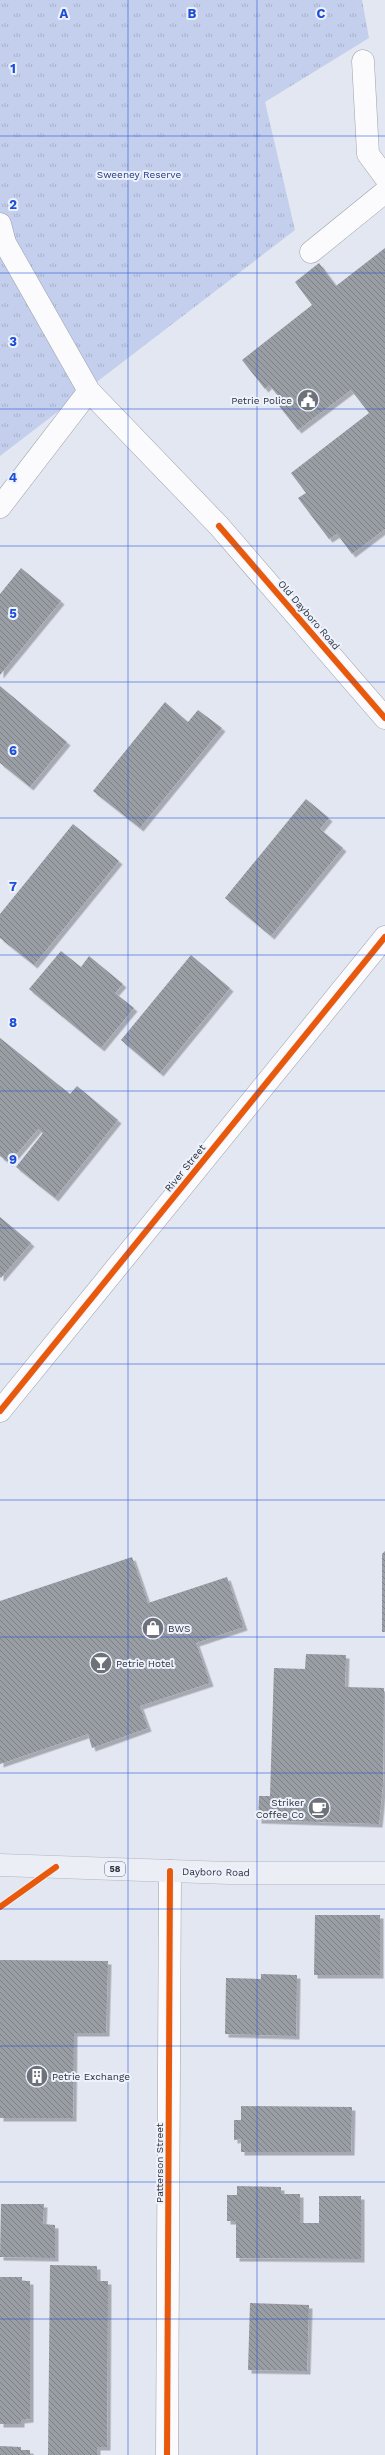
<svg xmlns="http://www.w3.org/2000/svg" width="385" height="2455" font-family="'Work Sans',sans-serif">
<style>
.grass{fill:url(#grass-tufts)}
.building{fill:url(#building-back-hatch);filter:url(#shadow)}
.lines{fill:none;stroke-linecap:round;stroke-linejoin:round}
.minor-casing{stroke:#9da1a8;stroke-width:23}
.major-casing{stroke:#b0b6c4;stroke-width:23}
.minor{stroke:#fbfbfd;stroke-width:22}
.major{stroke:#ebeef5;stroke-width:22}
.cycleway-casing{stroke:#edf2fd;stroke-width:8}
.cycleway{stroke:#e8590c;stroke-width:6}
.grid{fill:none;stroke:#1d4ed8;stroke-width:1;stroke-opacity:0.55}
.labels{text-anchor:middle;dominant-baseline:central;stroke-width:4;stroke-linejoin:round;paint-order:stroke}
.shield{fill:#edf2fd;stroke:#676b73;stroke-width:1}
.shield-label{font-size:9px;font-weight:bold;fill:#2e3138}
.park-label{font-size:10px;fill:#213a81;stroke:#edf2fd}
.poi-label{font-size:10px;fill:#2e3138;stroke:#edf2fd;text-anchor:start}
.street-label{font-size:10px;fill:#2e3138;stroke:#edf2fd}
.grid-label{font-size:13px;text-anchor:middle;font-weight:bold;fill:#1d4ed8;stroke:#edf2fd;stroke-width:4;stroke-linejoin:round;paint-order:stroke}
</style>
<defs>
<pattern id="grass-tufts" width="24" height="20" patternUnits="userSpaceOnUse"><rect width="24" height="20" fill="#c3cfec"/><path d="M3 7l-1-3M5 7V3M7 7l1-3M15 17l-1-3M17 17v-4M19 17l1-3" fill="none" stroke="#a8b2cb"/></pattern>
<pattern id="building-back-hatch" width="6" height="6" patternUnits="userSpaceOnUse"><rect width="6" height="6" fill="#999da4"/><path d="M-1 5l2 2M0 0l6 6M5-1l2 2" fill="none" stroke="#7d8187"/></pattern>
<filter id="shadow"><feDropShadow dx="3.5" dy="3.5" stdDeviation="0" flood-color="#0004"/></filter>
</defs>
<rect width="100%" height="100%" fill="#e3e7f1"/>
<!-- grass -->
<path class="grass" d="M0,0H362L369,38L265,102L295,230L0,456Z"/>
<!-- building -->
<path class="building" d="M385,248V529L352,554L337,534L329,539L298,498L306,493L291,473L369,413L351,390L298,430L276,402L280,398L269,385L265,389L242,360L312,305L295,282L319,263L336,286Z
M21,568L61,601L0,675V594Z
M0,686L67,742L30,787L0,763Z
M165,702L188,722L198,710L222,728L140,828L93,791Z
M306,799L329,818L320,829L343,848L271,936L225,898Z
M73,824L119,861L34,965L0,938V914Z
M61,951L81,967L89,956L123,984L115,993L134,1008L101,1048L29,989Z
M191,955L230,988L160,1073L121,1040Z
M0,1038L70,1094L77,1086L118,1120L55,1198L16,1167L43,1133L38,1129L9,1163L0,1156Z
M0,1217L31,1243L1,1278L0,1277Z
M385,1551V1632H382V1554Z
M132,1557L148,1603L227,1577L244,1627L196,1643L210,1683L140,1706L148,1728L92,1748L88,1734L0,1764V1601Z
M306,1654L346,1655L345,1687L384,1688L383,1784L379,1824L258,1820L259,1796H270L274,1668L305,1669Z
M315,1915H380V1975H314Z
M0,1960L108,1961L106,2033H74L73,2118H0Z
M261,1974L297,1975L296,2036L225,2034L226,1978L261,1979Z
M241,2106L352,2107L351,2152H241V2139L234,2140V2120H241Z
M237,2186L281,2187V2194H300V2223H319V2196H361V2259L236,2258V2221H227V2195H237Z
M1,2204H44L43,2224L55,2225V2258L0,2257Z
M50,2265L97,2266V2281H108L107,2447H97V2455H48Z
M0,2277H22V2281H30V2419L21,2420V2424H0Z
M250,2303L309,2305L307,2371L248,2370Z
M0,2446L21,2447V2450H30V2455H0Z"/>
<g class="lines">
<!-- minor casing -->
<g class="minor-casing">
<path id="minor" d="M363,61L368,154L385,177
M0,224L5,243L89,391L219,526L385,718
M311,252L385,192
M0,507L89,391
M0,1411L385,937
M167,2455L170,1871"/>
</g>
<!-- major casing -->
<g class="major-casing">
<path id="major" d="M0,1865L229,1873H385"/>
</g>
<!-- minor -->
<use href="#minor" class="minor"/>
<!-- major -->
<use href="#major" class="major"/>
<!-- cycleway casing -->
<g class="cycleway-casing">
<path id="cycleway" d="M219,526L385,718
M0,1411L385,937
M0,1907L56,1867
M167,2455L170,1871"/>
</g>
<!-- cycleway -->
<use href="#cycleway" class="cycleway"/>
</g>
<!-- grid -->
<path class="grid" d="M128,0V2455M257,0V2455M0,136H385M0,273H385M0,409H385M0,546H385M0,682H385M0,818H385M0,955H385M0,1091H385M0,1228H385M0,1364H385M0,1500H385M0,1637H385M0,1773H385M0,1909H385M0,2046H385M0,2182H385M0,2319H385"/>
<!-- icons -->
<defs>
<g id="civic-disc" transform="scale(1.15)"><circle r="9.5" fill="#6d7179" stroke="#edf2fd"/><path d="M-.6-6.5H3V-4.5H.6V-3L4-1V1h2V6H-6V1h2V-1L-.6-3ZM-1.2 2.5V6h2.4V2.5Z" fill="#fff"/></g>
<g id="shop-disc" transform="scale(1.15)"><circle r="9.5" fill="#6d7179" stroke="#edf2fd"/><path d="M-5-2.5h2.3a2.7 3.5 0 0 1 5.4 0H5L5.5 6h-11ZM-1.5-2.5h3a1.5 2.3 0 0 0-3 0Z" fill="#fff"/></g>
<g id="bar-disc" transform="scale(1.15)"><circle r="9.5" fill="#6d7179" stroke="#edf2fd"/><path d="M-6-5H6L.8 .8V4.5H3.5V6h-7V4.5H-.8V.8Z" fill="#fff"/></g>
<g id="cafe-disc" transform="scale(1.15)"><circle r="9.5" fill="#6d7179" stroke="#edf2fd"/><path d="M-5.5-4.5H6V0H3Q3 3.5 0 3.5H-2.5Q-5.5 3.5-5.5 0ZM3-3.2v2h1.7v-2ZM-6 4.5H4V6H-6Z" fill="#fff"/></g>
<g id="building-disc" transform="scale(1.15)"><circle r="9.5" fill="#6d7179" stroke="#edf2fd"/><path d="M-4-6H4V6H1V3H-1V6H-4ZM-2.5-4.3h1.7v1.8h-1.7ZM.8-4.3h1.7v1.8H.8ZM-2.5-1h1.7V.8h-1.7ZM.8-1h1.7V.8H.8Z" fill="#fff"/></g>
</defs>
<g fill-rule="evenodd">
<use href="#civic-disc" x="308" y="400"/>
<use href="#shop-disc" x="153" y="1628"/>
<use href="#bar-disc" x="101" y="1663"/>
<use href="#cafe-disc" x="319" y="1808"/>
<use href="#building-disc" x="37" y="2076"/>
</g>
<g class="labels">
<!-- shield labels -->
<rect class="shield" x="105" y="1862" width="20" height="14" rx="3"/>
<g class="shield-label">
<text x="115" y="1869">58</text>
</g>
<!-- park labels -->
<g class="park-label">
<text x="139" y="174">Sweeney Reserve</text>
</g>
<!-- poi labels -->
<g class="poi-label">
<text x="292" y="400" text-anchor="end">Petrie Police</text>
<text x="168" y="1628">BWS</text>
<text x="116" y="1663">Petrie Hotel</text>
<text x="304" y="1802" text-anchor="end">Striker<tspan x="304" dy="12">Coffee Co</tspan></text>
<text x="52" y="2076">Petrie Exchange</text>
</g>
<!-- street labels -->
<g class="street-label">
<text transform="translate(309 615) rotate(49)">Old Dayboro Road</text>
<text transform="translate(185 1168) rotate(-51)">River Street</text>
<text transform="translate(216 1872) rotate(1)">Dayboro Road</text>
<text transform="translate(159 2163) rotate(-90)">Patterson Street</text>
</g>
</g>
<g class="grid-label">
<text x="64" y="18">A</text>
<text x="192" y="18">B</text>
<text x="321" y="18">C</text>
<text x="13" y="73">1</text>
<text x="13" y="209">2</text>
<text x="13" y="346">3</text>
<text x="13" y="482">4</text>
<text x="13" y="618">5</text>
<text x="13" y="755">6</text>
<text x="13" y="891">7</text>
<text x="13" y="1027">8</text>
<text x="13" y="1164">9</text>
</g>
</svg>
